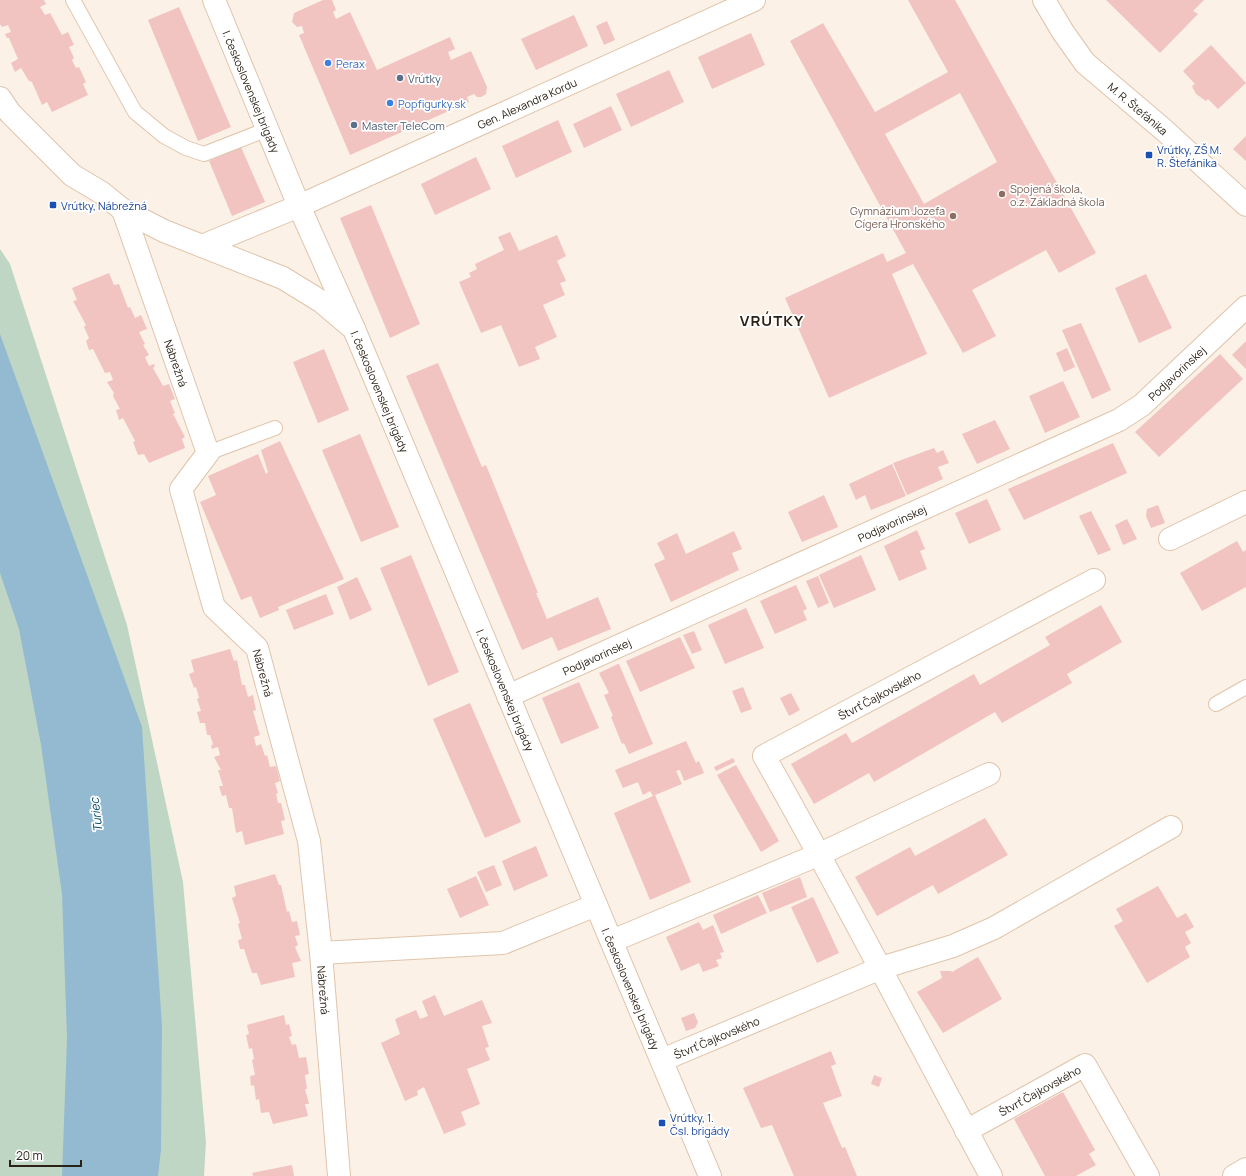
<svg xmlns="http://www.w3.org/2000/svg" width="1246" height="1176" font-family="Manrope,sans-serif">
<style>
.green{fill:#c0d6c5}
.water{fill:#94bad1}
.building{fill:#f1c3c1;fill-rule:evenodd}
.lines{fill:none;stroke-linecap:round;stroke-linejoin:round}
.service-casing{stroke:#dfc4aa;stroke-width:16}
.minor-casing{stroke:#dfc4aa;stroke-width:24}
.tertiary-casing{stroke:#dfc4aa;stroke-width:24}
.service{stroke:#fff;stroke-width:14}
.minor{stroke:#fff;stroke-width:22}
.tertiary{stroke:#fff;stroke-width:22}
.shop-dot{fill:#3f7fe0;stroke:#fff;stroke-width:1.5}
.service-dot{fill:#5c6f8a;stroke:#fff;stroke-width:1.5}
.transit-dot{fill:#1a4fb4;stroke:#fff;stroke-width:1.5}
.education-dot{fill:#8d6e63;stroke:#fff;stroke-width:1.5}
.labels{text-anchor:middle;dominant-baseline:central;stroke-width:3.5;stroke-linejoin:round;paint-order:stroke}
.shop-label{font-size:11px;fill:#366cbe;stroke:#fff;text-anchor:start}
.service-label{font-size:11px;fill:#4e5e75;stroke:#fff;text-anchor:start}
.street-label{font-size:11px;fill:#2b2217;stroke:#fff}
.transit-label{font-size:11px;fill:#164399;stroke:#fff;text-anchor:start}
.education-label{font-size:11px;fill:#785e54;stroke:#fff;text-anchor:start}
.water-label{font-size:12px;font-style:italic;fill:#004a69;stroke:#fff}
.district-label{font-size:15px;font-weight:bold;letter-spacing:1px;fill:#2b2217;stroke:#fff}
</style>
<rect width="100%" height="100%" fill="#fcf1e7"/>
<!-- green -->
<path class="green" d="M0,249L10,264L127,625L183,882L206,1142L204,1176H0Z"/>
<!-- water -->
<path class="water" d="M0,334L142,727L162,1026L161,1150L158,1176H62L67,1038L62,894L41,745L19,629L0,573Z"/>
<!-- building -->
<path class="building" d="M0,0H44L46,4L40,7L45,15L50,13L62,35L68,32L74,45L69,47L74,58L72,60L76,68L79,67L86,82L83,84L88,95L52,112L47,102L42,105L32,82L29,81L21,68L15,72L11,63L18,59L9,38H7L5,34L11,32L8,25L2,27L0,24Z
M323,0H332L336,10L333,12L336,19L350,12L377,70L450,37L455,49L448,52L451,60L471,51L487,87L486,94L481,97H477L474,94L467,97L469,102L350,155L299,35L304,33L302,26L297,27L292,22L294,13Z
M908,0H955L1096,253L1059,273L1046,250L972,290L996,336L963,353L913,264L892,274L927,354L829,398L785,298L883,253L887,262L906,253L790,41L823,23L875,112L948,72ZM960,93L997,162L924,204L885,134Z
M1106,0H1204L1193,11L1198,14L1160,53Z
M179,7L231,127L198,141L148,20Z
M574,15L588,46L536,70L521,39Z
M607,21L615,40L604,45L596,26Z
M751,33L765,65L712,89L698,57Z
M1211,45L1246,83L1218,109L1208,99L1206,101L1196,94L1192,86L1195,84L1183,71Z
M669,70L684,102L631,127L616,94Z
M611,106L622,130L584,148L573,124Z
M558,120L572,152L516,178L502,146Z
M1246,136V161L1233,149Z
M241,147L265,202L232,216L209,161Z
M476,157L491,189L435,215L421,184Z
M371,205L420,324L390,338L340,218Z
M510,232L519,251L557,235L566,256L557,261L566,281L560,283L565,295L543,305L557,337L535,347L540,359L519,367L501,325L481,333L459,282L471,277L469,273L477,269L475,264L504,250L498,237Z
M109,273L114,285L119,284L128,308L130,307L135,318L141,315L147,329L139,332L145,344L143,345L149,355L145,357L149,366L154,364L155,366L153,368L163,386L169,384L175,399L170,401L175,413L173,414L185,437L182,439L185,448L149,463L144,454L138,455L133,442L135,441L123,418L119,420L116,410L120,409L113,396L114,393L107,382L113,380L110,372L105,373L93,349L89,350L86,341L89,338L84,327L86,325L73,301L77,300L72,288Z
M1146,274L1172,328L1139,343L1115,288Z
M1081,323L1111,390L1092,399L1062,330Z
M1246,341V369L1232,355Z
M1067,348L1075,367L1064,372L1056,353Z
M324,349L349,410L318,423L293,362Z
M1220,354L1243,379L1159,457L1135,432Z
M438,363L482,467L486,465L538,593H536L547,619L598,597L611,629L558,651L552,637L522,650L406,376Z
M1063,381L1080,417L1045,433L1029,396Z
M995,420L1010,449L977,464L962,434Z
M360,434L399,527L361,542L322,450Z
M280,441L344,579L278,607L279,610L260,618L251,596L241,600L200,502L216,495L208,476L258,454L266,474L268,472L261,450Z
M1113,443L1127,473L1024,520L1008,489Z
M934,448L937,453L943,450L949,463L938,467L943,479L907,495L893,463Z
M892,464L906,496L871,510L865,495L856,500L849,484Z
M824,495L838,527L802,542L788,512Z
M987,499L1001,530L969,544L955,513Z
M1158,505L1165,523L1151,528L1146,516L1147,509Z
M1091,511L1111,550L1098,555L1079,516Z
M1127,519L1137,539L1123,545L1115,525Z
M917,530L925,549L920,551L927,569L899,581L884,546Z
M734,531L742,549L732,553L739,570L671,602L654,564L665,559L657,543L677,533L686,554Z
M1237,541L1243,552L1246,550V587L1202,611L1180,573Z
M411,555L459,672L428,686L380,568Z
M861,555L876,590L834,608L819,575Z
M818,576L829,603L818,608L806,581Z
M357,577L372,610L350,620L337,587Z
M796,585L807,609L803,611L807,620L775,634L760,601Z
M326,594L334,614L294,630L286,610Z
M1101,605L1122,642L1067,674L1072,683L1002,723L995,712L874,782L869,773L814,804L791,764L846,733L852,743L974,674L980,685L1050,645L1045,637Z
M746,608L764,648L725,664L708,625Z
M694,631L702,650L692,654L683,635Z
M680,637L695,668L640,692L626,661Z
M230,649L234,661L237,660L242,685H245L248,697L253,695L256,710L253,711L260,735L254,737L256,746L261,744L265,756L267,755L270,767L276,766L280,781L275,783L278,793L276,794L278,803H281L285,820L281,821L284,834L245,845L242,831L236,833L232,808H229L226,795L222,796L219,786H223L218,770H221L214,757L220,755L218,747L212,749L211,746L213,744L210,735H207L205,723H200L197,712L201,711L197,699L199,698L196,687L194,688L189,674L194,672L191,660Z
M618,664H619L653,744L629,754L624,743L622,744L611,717L613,716L604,695L609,693L599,673Z
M579,682L599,728L561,744L542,698Z
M743,687L752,709L741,713L732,691Z
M791,693L800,710L789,716L780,698Z
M470,703L521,822L485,838L433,719Z
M686,741L696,763L699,761L704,773L684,781L680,770L676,771L682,784L655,795L691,882L650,900L614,813L653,796L650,791L643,795L638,782L623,788L615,770Z
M733,758L735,762L716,771L714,767Z
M736,765L779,841L761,852L717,775Z
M985,818L1008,855L938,894L933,885L877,916L855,877L910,847L915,856Z
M536,846L548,876L514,891L502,861Z
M494,865L502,885L486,892L477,872Z
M275,874L279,885H281L287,912L289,911L292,922L297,921L300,935L295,936L298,945L295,947L301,961L292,963L295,977L261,985L257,973H252L244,949H240L238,940L242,939L238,924L240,923L232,898L236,896L234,886Z
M476,876L489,905L460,918L447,889Z
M800,877L807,897L770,912L762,893Z
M1158,886L1177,918L1186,913L1194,927L1185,932L1191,943L1185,947L1190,957L1147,983L1114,926L1123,921L1116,909Z
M758,895L767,913L721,934L713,915Z
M813,897L839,953L817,963L791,907Z
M699,922L703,930L713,925L724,952L720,953L722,958L716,960L719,966L703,972L699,963L681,971L666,937Z
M978,957L1002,999L943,1033L917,992L942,978L940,971H951L952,972Z
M435,995L444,1016L482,1000L492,1023L482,1026L489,1047L485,1048L490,1060L467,1069L480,1104L461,1112L466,1125L444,1134L424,1087L417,1091L418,1095L405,1101L381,1043L400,1034L395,1019L416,1010L420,1019L428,1016L422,1001Z
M694,1013L698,1022L695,1028L686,1031L681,1018Z
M284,1015L286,1025L289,1024L292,1036L289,1037L292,1045L296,1044L299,1058L306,1057L309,1074L305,1075L307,1089H305L309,1104H305L308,1116L273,1124L269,1112L261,1113L259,1099L256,1100L254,1085L251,1086L250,1076L255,1075L252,1060L254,1059L252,1048L249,1049L246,1035L249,1034L247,1025Z
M831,1051L836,1064L831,1066L842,1096L823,1103L842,1148L845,1147L857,1176H794L772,1125L761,1128L743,1088Z
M874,1075L882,1078L879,1087L871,1084Z
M1063,1092L1095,1150L1089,1154L1096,1165L1076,1176H1045L1014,1119Z
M292,1165L294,1176H253L252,1173Z"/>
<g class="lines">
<!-- service casing -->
<g class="service-casing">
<path id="service" d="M73,0L135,112L164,136L186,148L204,154L268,129
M208,453L275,428
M1216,704L1246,687"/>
</g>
<!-- minor casing -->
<g class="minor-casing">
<g id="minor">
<path id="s1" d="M214,0L299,206L354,329"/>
<path id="s2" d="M1044,0L1063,32L1085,63L1164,130L1246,205"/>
<path id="s3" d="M123,210L208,453L181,489L214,607L257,648L309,841L321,953L339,1176"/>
<path id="s4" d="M202,246L299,206L754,0"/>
<path d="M1170,539L1246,502"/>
<path id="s5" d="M508,696L1119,420L1142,405L1246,307"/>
<path d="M612,941L820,854L989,774"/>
<path d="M321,953L503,943L596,905"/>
<path id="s6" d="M662,1060L881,968L953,946L994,928L1171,827"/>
<path id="s7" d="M966,1131L1085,1065L1148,1176"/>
<path id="s8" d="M991,1176C915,1036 843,894 764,756L1094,580"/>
<path d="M1234,1176L1246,1169"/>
</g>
</g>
<!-- tertiary casing -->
<g class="tertiary-casing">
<g id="tertiary">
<path id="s9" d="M0,98L10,113L72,175L102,193L123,210L164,231L283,278L322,302L354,329L710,1176"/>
</g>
</g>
<!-- service -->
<use href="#service" class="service"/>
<!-- minor -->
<use href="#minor" class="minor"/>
<!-- tertiary -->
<use href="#tertiary" class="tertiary"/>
</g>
<!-- markers -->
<g class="shop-dot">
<circle cx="328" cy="63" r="4"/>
<circle cx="390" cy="103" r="4"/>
</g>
<g class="service-dot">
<circle cx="400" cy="78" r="4"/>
<circle cx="354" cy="125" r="4"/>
</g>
<g class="transit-dot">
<rect x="1145" y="151" width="8" height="8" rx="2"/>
<rect x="49" y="201" width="8" height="8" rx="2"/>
<rect x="658" y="1119" width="8" height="8" rx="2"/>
</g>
<g class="education-dot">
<circle cx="1002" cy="194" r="4"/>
<circle cx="953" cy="216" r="4"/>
</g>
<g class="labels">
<!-- shop labels -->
<g class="shop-label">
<text x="336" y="63">Perax</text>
<text x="398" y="103">Popfigurky.sk</text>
</g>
<!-- service labels -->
<g class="service-label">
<text x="408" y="78">Vrútky</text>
<text x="362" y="125">Master TeleCom</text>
</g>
<!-- street labels -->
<g class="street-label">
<text stroke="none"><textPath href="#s1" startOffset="99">I. československej brigády</textPath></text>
<text stroke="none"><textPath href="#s4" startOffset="355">Gen. Alexandra Kordu</textPath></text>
<text stroke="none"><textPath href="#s2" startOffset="145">M. R. Štefánika</textPath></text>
<text stroke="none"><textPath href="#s3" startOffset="162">Nábrežná</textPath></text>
<text stroke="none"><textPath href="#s5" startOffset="745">Podjavorinskej</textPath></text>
<text stroke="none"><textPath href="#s9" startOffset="497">I. československej brigády</textPath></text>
<text stroke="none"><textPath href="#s5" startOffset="421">Podjavorinskej</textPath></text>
<text stroke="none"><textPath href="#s5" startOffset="97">Podjavorinskej</textPath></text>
<text stroke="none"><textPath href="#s3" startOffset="510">Nábrežná</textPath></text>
<text stroke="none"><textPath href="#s9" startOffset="821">I. československej brigády</textPath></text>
<text stroke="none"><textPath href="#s8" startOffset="608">Štvrť Čajkovského</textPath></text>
<text stroke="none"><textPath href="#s9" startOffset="1145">I. československej brigády</textPath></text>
<text stroke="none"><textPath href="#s3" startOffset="834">Nábrežná</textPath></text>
<text stroke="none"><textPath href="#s6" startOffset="59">Štvrť Čajkovského</textPath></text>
<text stroke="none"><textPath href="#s7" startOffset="84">Štvrť Čajkovského</textPath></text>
</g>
<!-- transit labels -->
<g class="transit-label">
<text x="1157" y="149">Vrútky, ZŠ M.<tspan x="1157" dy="13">R. Štefánika</tspan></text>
<text x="61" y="205">Vrútky, Nábrežná</text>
<text x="670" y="1117">Vrútky, 1.<tspan x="670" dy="13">Čsl. brigády</tspan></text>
</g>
<!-- education labels -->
<g class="education-label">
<text x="1010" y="188">Spojená škola,<tspan x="1010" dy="13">o.z. Základná škola</tspan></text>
<text x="945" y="210" text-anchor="end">Gymnázium Jozefa<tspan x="945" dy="13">Cígera Hronského</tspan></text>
</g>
<!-- water labels -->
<g class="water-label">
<text transform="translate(96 815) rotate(-97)">Turiec</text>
</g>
<!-- district labels -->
<g class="district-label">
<text x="772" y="320">VRÚTKY</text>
</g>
</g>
<!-- scale -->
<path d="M10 1160v6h71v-6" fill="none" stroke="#2b2217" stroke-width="2"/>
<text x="16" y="1160" font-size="12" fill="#2b2217" stroke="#ffffff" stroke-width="3" paint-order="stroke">20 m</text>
</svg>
